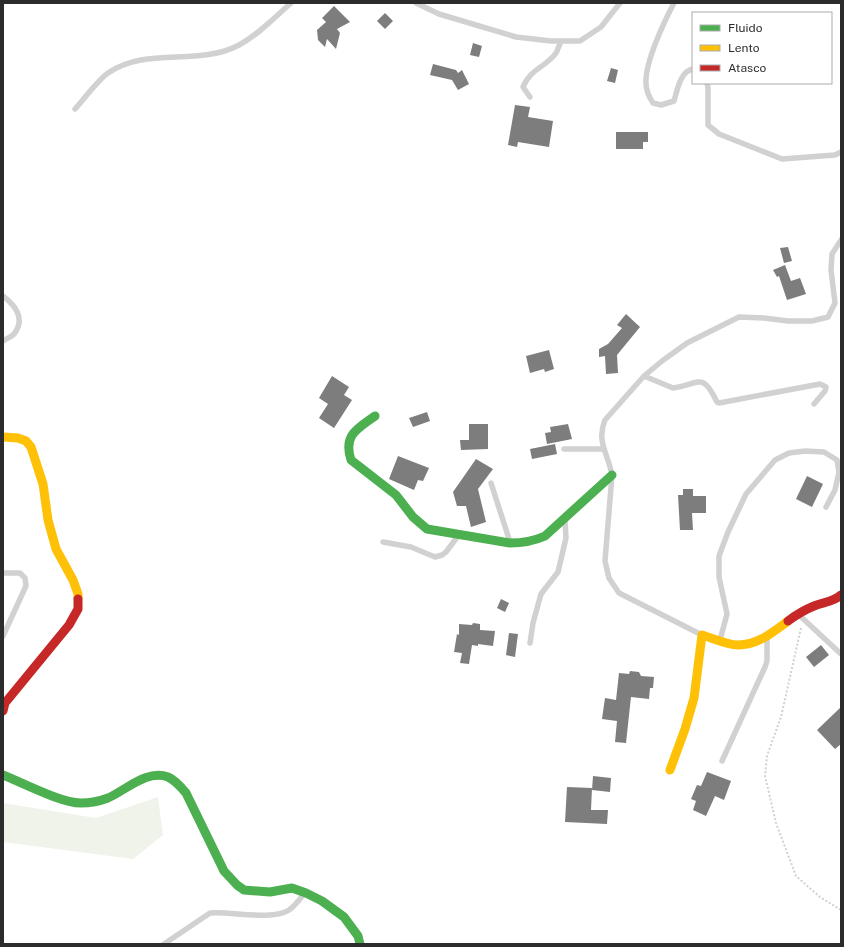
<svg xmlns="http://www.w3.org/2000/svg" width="844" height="947" font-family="'Public Sans',sans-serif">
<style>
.green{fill:#f0f3ea}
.building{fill:#7d7d7d}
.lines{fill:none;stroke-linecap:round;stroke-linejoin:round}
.path{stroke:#d1d1d1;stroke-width:2;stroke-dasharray:2 2;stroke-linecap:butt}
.lane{stroke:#d1d1d1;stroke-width:5.5}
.fast{stroke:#4caf50;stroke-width:9}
.slow{stroke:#ffc107;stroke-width:9}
.jam{stroke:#c62828;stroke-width:9}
</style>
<rect width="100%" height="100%" fill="#fff"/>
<!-- green -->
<path class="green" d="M158,797L163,835L133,859L3,842V803L96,818Z"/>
<!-- building -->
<path class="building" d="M334,6L350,22L337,29L340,33L336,49L327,39L325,47L318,40L317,30L326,22L322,18Z
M385,13L393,21L385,29L377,21Z
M473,43L482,46L479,57L470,55Z
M433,64L456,70L458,73L462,70L469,84L458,90L452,80L430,75Z
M611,68L618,70L615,83L607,81Z
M515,105L530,107L528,117L553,121L549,147L518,142L517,147L508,145Z
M616,132H648V142H643V149H616Z
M788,247L792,261L784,263L780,248Z
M785,265L791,281L800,278L806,294L787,300L779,276L777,277L773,270Z
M626,314L640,327L617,355L618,373L606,374L605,356L599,357V349L608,344L622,328L617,325Z
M549,350L554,369L545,372L544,369L530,373L526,356Z
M332,376L349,387L344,395L352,400L334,428L319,418L328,404L319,398Z
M427,412L430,421L413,427L409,418Z
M469,424H488V449L461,450L460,440H469Z
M568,424L572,439L547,444L545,433L551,432L550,427Z
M555,444L557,454L532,459L530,449Z
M398,456L429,468L423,481L418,480L414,490L389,479Z
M476,459L493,469L478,489L486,522L471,527L466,506H457L453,492Z
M807,476L823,484L812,507L796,499Z
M683,489H693V496H706V513H692L693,530H680L678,495H683Z
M501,599L509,603L505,612L497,608Z
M473,623L480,624V630L495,631L493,646L478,644V646L472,645L469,664L460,663L462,653L454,652L457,634L459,635V624L472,625Z
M509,633L518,634L515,657L506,655Z
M821,645L829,655L814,667L806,657Z
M630,671L639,672L641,676L654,677L653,688H650L649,699L631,697L626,743L615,742L617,721L602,719L605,698L616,700L619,673L629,674Z
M841,707V744L835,749L817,730Z
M707,772L731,781L724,800L715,796L706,816L693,810L696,801L691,799L697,785L701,786Z
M593,776L611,778L610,792L592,790Z
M567,787L592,788L591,810H608L607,824L565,822Z"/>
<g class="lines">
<!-- path -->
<path class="path" d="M801,628L781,717L767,756L765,776L776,823L796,876L820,897L841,910
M840,944H841"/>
<!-- lane -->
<path class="lane" d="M416,3L439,14L516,37L551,41H580L601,27L620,3
M674,3C664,22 645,62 646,83C646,91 649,97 653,103L661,105L674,101C677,91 680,71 693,69
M707,83L708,88V125L719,134L782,159L835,155L841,152
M530,97L523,87C530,69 546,67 556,53C558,50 559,45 561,41
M75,109C84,99 98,80 108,73C147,46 198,67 239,45C258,35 275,17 291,3
M3,296C15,305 26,319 14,334C11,337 6,339 3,341
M644,376L673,388C700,384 702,371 717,402L719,403L820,384L826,387L825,391L814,404
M564,449H604
M491,483L510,542
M383,542L411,547L435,557L442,555L446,552L458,536
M3,573H20L25,578L26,586L3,636
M799,615L841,654
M702,635L619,593L609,578L605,561L612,475C608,453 596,442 605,420L644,376L662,361L687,343L739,317L764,318L788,321H812L828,317L835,303L831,270L832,254L841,240
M720,640L727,614L719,577V556L728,532L746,494L775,460L789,453L805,451L824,452L837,460L839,472L835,490L826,507
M530,643L533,623L541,594L558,572L566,538L565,521
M722,761L765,667L767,661V638
M164,944L210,913C231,911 272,921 289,910C295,906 300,899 304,894"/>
<!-- fast -->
<path class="fast" d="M375,416C357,429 343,435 351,460L396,495L413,517L427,529L510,543C522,543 534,541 545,536L612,475
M3,775C23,783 61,803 81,803C90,803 100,801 108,798C126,790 147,769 168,777C175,780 181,787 186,793L224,871L237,885L244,890L270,892L292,888L306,893L322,901L344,917L358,936L360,944"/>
<!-- slow -->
<path class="slow" d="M3,437L18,438L26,441L31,447L43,484L48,520L56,549L73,580L78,594V599
M670,770L685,729L694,698L702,635C712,638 728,645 738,645C758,645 773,632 788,621"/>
<!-- jam -->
<path class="jam" d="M788,621C796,615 804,610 814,606C824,602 833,602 841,595
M3,711L5,703L69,625L78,609V599"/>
</g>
<!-- border -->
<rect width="844" height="947" fill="none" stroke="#2c2c2c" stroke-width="8"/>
<!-- legend -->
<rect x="692" y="12" width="140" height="72" fill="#ffffff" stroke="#ababab"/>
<rect x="700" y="25" width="20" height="6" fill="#4caf50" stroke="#ababab"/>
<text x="728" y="32" font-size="12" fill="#2c2c2c">Fluido</text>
<rect x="700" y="45" width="20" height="6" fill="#ffc107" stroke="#ababab"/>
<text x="728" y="52" font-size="12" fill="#2c2c2c">Lento</text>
<rect x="700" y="65" width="20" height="6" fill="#c62828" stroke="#ababab"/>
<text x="728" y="72" font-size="12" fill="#2c2c2c">Atasco</text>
</svg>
